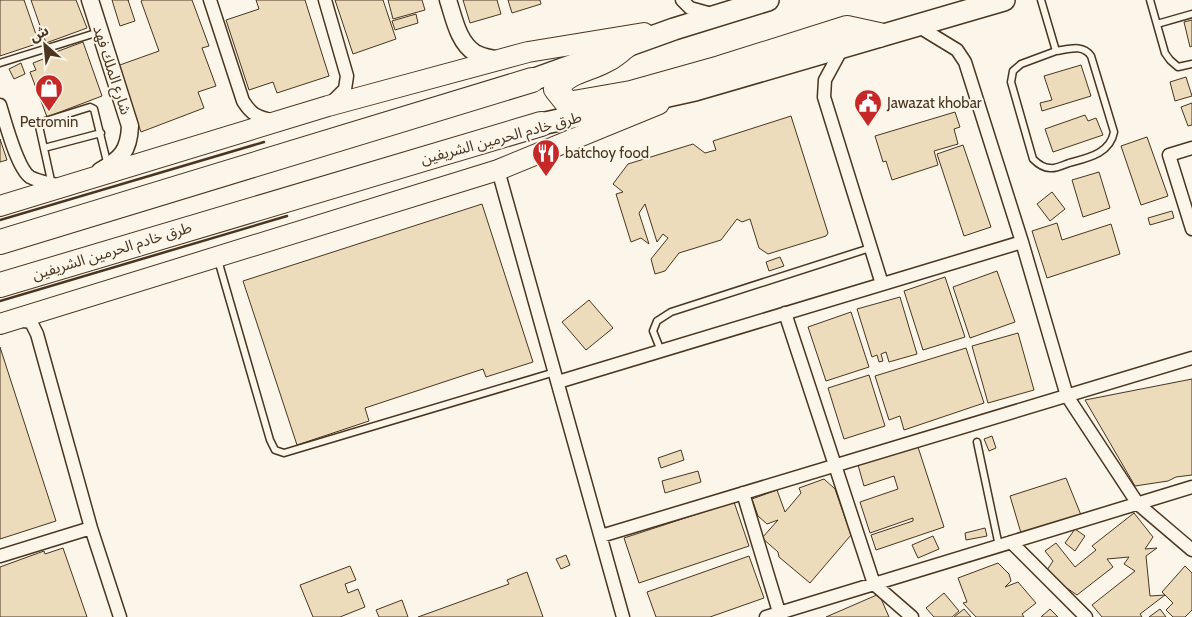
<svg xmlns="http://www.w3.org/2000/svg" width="1192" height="617" font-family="Cabin,'Noto Sans Arabic',sans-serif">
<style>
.building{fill:#ecdcbc;stroke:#4a3520}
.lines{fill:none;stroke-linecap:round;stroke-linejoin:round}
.service-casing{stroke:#4a3520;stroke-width:9}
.minor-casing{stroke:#4a3520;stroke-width:15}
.tertiary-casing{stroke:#4a3520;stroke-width:19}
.primary-casing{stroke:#4a3520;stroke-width:22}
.trunk-casing{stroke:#4a3520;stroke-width:24}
.motorway-casing{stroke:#4a3520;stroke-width:26}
.service{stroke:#fbf6e9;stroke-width:6}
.minor{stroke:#fbf6e9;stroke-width:12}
.tertiary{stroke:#fbf6e9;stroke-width:16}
.primary{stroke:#fbf6e9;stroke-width:20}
.trunk{stroke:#fbf6e9;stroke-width:21}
.motorway{stroke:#fbf6e9;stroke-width:24}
.wall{stroke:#4a3520;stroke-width:2.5}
.labels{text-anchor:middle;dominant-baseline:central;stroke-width:4;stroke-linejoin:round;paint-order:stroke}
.street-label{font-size:15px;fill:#4a3520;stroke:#fbf6e9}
.poi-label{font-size:15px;fill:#4a3520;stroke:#fbf6e9;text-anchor:start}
</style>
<rect width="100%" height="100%" fill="#fbf6e9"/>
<!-- building -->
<path class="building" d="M0,0H24L39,43L0,56Z
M31,0H76L87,28L46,43Z
M112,0H129H128L135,21L120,26Z
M143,0H192L209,46L202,48L216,86L198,92L204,108L141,132L117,66L159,51L141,1Z
M256,0H305L329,76L277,93L273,82L249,90L226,20L259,9Z
M335,0H383L396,39L353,54Z
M388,0H422L425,10L393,19Z
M463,0H497L501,14L470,23Z
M508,0H540L541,4L512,13Z
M416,14L418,23L395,30L392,21Z
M1192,20V46L1190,47L1184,22Z
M83,42L102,96L47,117L30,72L36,70L33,63L46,58L45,56Z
M21,63L25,74L14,79L9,69Z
M1081,65L1091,96L1042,111L1040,103L1052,100L1044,76Z
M1186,77L1192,96L1175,101L1170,82Z
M1192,103V125L1188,126L1181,107Z
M955,112L960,127L954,129L958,144L934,151L938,165L892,180L886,161L883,162L875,136Z
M1085,115L1088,121L1096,118L1103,135L1053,152L1045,129Z
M791,116L828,233L826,236L768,254L759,248L750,219L742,222L737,219L721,240L679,253L665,271L655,274L651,259L668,238L663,234L657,242L645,204L639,213L649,244L641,238L631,242L616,194L623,192L613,184L628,164L693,144L705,153L716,150L713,141Z
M1147,137L1168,196L1141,205L1121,146Z
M0,139L7,160L0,162Z
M963,145L991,227L964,236L937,154Z
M1099,172L1110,208L1083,217L1072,180Z
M1052,192L1065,209L1050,221L1037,204Z
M482,204L533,362L486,377L483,369L365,408L369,421L297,445L243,281Z
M1172,211L1174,218L1150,225L1148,218Z
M1057,223L1062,240L1111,224L1120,254L1047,278L1032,231Z
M780,257L784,266L769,271L766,262Z
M997,271L1015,322L970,338L953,287Z
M945,277L965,337L923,350L904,291Z
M900,297L917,354L889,362L886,352L881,354L883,361L879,362L877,355L872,357L857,309Z
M589,300L613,328L586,350L562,322Z
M851,312L869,367L826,381L808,327Z
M1018,333L1034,390L988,403L972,346Z
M0,347L56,521L0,539Z
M966,348L984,403L904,430L900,416L889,420L875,376Z
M869,375L885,426L844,439L828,388Z
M1192,379V475L1176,477L1168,481L1135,486L1085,400Z
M992,436L996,448L989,451L984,439Z
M917,444L944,527L876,550L871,535L913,521V518L870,533L860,502L898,489L894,476L864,486L858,465Z
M681,450L684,460L661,468L658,458Z
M698,471L701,482L665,493L662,481Z
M1066,478L1081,515L1021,533L1010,496Z
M824,479L835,489L851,535L810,583L779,557L778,552L762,538L778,520L767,524L758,516L752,499L777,490L785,512L801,493L799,488Z
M734,502L749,546L639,583L624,538Z
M1134,513L1153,537L1145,549L1157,548L1146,556L1150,596L1165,595L1140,614L1142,617H1102L1092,605L1135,571L1124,564L1129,557L1107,559L1113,567L1077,595L1045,573L1053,561L1045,551L1056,543L1075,567L1096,550L1092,546Z
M985,528L987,536L966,540L965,533Z
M1075,529L1085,536L1075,551L1065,543Z
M933,536L939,549L918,558L912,545Z
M63,548L87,617H0V567L44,551L45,554Z
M566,555L570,565L561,569L556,559Z
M749,556L764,598L710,617H656L647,592Z
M998,563L1009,574L1011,581L1005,587L1018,582L1036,603L1022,614L1024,617H976L963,603L967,602L958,578Z
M350,566L356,580L345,584L348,593L358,589L365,607L340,617H313L300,585Z
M1185,566L1192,573V610L1185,617H1173L1166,610L1173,603L1162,592Z
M527,572L543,617H418L509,584L507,580Z
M944,593L959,611L952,617H934L926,608Z
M879,594L889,617H826Z
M402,600L408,617H379L376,610Z
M964,609L971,617H954Z
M1050,609L1058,617H1041Z
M1160,609L1166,617H1149Z"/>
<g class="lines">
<!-- service casing -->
<g class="service-casing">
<path id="service" d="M1041,0L1056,51C1069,49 1083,44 1091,56L1114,132C1110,154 1087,158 1069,163C1063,165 1056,169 1050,168C1043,168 1038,164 1033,159L1011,82L1013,71L1021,64L1056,51
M1150,0L1165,53L1170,60L1178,67L1192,64
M1157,24L1192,14
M0,63L99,32
M44,148L101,133
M52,185L39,126L42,122L90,107L94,109L108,166
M218,260L270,440L275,450L284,453L555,372
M661,351L653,331L657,321L671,312L870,248
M977,442L999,546"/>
</g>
<!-- minor casing -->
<g class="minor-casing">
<path id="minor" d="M210,0L243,101C251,114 257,117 272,120
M325,0L347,76L345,89L331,103
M682,0L690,8L715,15
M916,25L957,50L965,62L1022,242L1067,396L1138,504L1192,550
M844,45L825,80L824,97L882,284
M0,105C5,121 17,168 30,177C39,182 51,183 60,186
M1192,148L1169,155L1192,229
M498,170L623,617
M785,313L874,584L912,617
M17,320L31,322L37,334L91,528L120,617
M558,382L1022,242
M743,493L779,612
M601,536L1192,358
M1011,542L1086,617
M0,556L91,528
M766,617L1192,487"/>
</g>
<!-- tertiary casing -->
<g class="tertiary-casing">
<path id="tertiary" d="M90,0L130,126C129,151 121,159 100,171
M448,0C454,18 458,42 475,53C482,57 491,58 498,60"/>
</g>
<!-- primary casing -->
<g class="primary-casing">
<path id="primary" d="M0,206L328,106L528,52L644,33
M0,324L498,170L659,104"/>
</g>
<!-- trunk casing -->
<g class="trunk-casing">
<path id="trunk" d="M532,80L674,29L768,0
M541,124L695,90L1004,0"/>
</g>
<!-- motorway casing -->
<g class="motorway-casing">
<path id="motorway" d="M626,46C619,51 613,57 606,60C589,70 566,71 556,89L568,104L631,93L720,68L847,28L879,35
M0,242L532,80
M0,285L541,124"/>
</g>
<!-- service -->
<use href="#service" class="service"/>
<!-- minor -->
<use href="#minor" class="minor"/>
<!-- tertiary -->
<use href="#tertiary" class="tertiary"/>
<!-- primary -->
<use href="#primary" class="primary"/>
<!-- trunk -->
<use href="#trunk" class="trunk"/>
<!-- motorway -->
<use href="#motorway" class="motorway"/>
<!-- wall -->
<path class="wall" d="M0,220L264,142
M0,301L287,216"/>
</g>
<!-- icons -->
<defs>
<g id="shop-pin" transform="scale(1.4375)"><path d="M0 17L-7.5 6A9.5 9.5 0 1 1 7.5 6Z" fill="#c62828" stroke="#fbf6e9"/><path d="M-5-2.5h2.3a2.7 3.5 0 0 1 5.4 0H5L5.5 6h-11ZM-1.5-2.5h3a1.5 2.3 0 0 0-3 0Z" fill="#fff"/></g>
<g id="civic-pin" transform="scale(1.4375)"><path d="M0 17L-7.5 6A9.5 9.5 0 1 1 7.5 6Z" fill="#c62828" stroke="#fbf6e9"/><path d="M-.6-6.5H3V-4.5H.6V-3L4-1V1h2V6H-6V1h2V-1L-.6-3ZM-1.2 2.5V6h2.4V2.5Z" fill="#fff"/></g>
<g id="restaurant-pin" transform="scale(1.4375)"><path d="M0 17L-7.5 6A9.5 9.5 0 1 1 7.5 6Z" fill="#c62828" stroke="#fbf6e9"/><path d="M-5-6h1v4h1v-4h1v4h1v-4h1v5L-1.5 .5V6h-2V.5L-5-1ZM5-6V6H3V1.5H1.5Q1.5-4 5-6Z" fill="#fff"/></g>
</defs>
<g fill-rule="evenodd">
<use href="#shop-pin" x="49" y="88"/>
<use href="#civic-pin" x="868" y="103"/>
<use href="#restaurant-pin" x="546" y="153"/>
</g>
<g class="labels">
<!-- street labels -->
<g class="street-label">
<text transform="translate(112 70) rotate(72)">شارع الملك فهد</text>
<text transform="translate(501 138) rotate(-15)">طرق خادم الحرمين الشريفين</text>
<text transform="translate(112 251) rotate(-17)">طرق خادم الحرمين الشريفين</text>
</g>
<!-- poi labels -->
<g class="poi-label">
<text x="887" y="103">Jawazat khobar</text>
<text x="49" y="122" text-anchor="middle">Petromin</text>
<text x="565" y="153">batchoy food</text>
</g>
</g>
<!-- north arrow -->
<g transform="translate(45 45) rotate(333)" stroke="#fbf6e9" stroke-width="4" paint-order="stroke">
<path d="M0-4L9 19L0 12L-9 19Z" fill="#4a3520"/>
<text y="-8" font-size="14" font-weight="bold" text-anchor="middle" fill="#4a3520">ش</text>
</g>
</svg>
